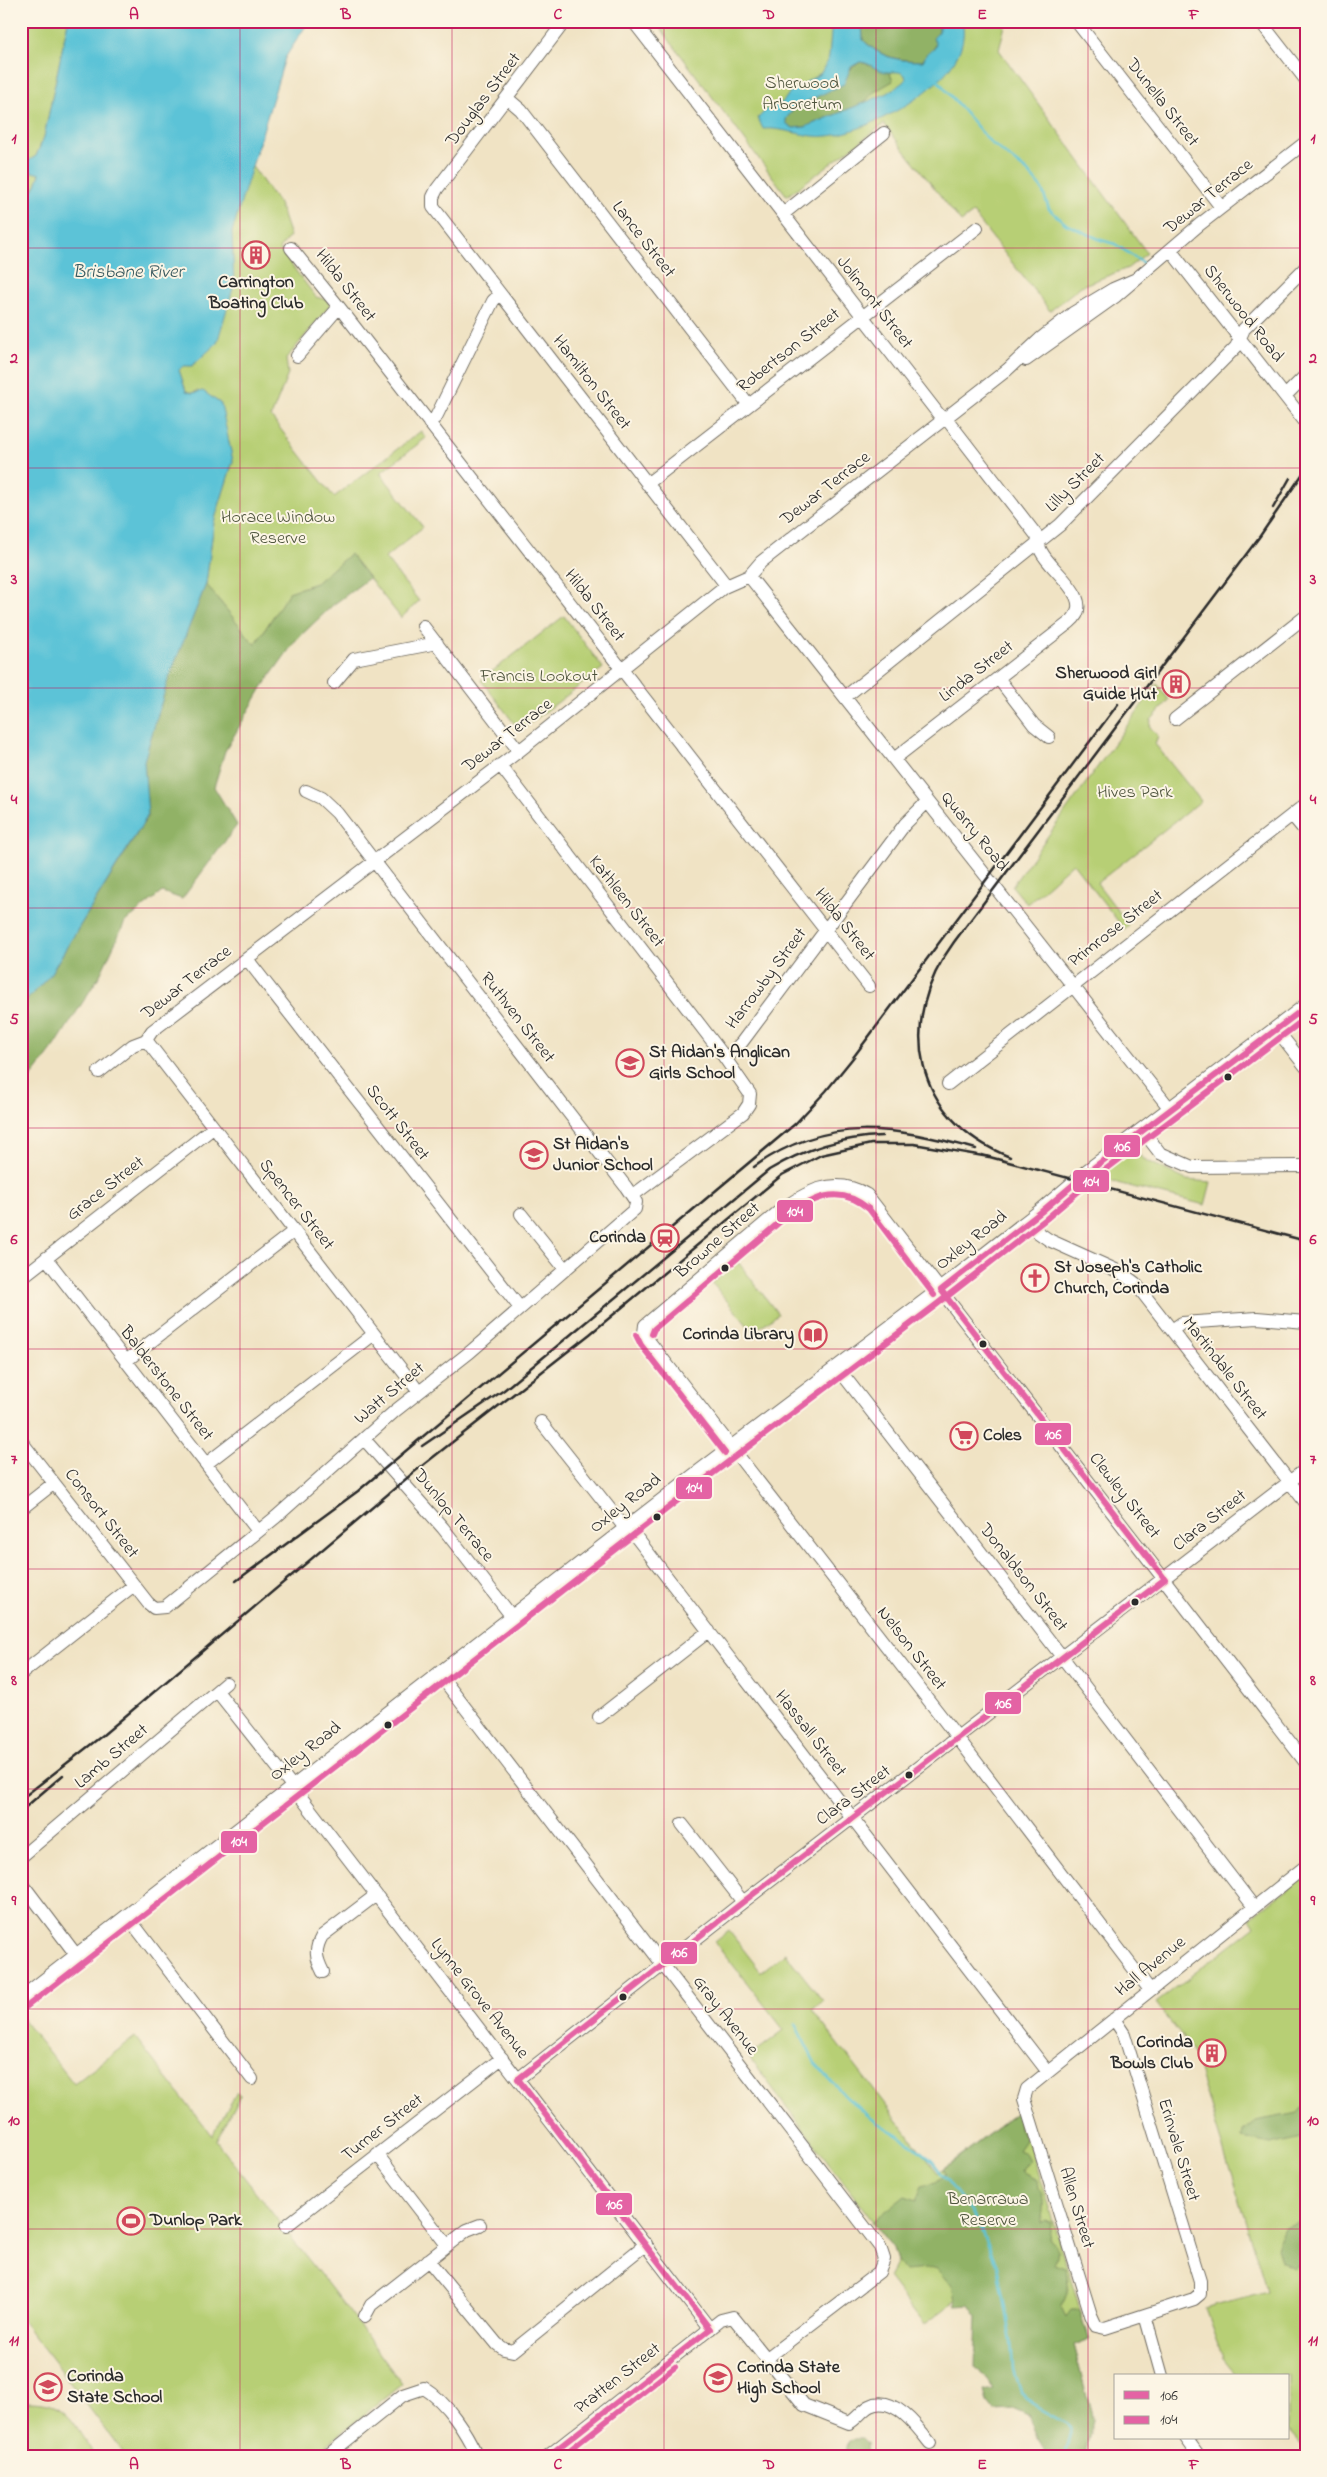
<svg xmlns="http://www.w3.org/2000/svg" width="1327" height="2477" font-family="'Indie Flower',sans-serif">
<style>
.green{fill:#b7cf74;stroke:#717d50}
.forest{fill:#91b266;stroke:#5e6e48}
.water{fill:#5bc3d7;stroke:#437781;fill-rule:evenodd}
.lines{fill:none;stroke-linecap:round;stroke-linejoin:round}
.stream{stroke:#5bc3d7;stroke-width:2.5}
.minor-casing{stroke:#706b61;stroke-width:14}
.major-casing{stroke:#706b61;stroke-width:18}
.minor{stroke:#fff;stroke-width:12}
.major{stroke:#fff;stroke-width:16}
.rail{stroke:#2b2b2b;stroke-width:2.5}
.bus-1-casing{stroke:#fcf5e5;stroke-width:10}
.bus-2-casing{stroke:#fcf5e5;stroke-width:10}
.bus-1{stroke:#e463a4;stroke-width:6}
.bus-2{stroke:#e463a4;stroke-width:6}
.grid{fill:none;stroke:#c2185b;stroke-width:1;stroke-opacity:0.55}
.bus-dot{fill:#2b2b2b;stroke:#fcf5e5;stroke-width:2}
.labels{text-anchor:middle;dominant-baseline:central;stroke-width:4;stroke-linejoin:round;paint-order:stroke}
.park-label{font-size:18px;fill:#4e543d;stroke:#fcf5e5}
.street-label{font-size:18px;fill:#2b2b2b;stroke:#fcf5e5}
.poi-label{font-size:18px;font-weight:bold;fill:#2b2b2b;stroke:#fcf5e5;text-anchor:start}
.water-label{font-size:19px;font-style:italic;fill:#39595f;stroke:#fcf5e5}
.line-badge{stroke:#fcf5e5;stroke-width:2}
.badge-label{font-size:14px;text-anchor:middle;font-weight:bold;fill:#fff}
.neatline{fill:none;stroke:#c2185b;stroke-width:2}
.grid-label{font-size:16px;text-anchor:middle;font-weight:bold;fill:#c2185b}
</style>
<rect width="100%" height="100%" fill="#fcf5e5"/>
<filter id="ink" filterUnits="userSpaceOnUse"><feTurbulence type="fractalNoise" baseFrequency=".02" numOctaves="2"/><feDisplacementMap in="SourceGraphic" scale="10" xChannelSelector="R" yChannelSelector="G"/><feConvolveMatrix kernelMatrix="1 2 1 2 8 2 1 2 1" color-interpolation-filters="sRGB"/></filter>
<filter id="wash" filterUnits="userSpaceOnUse"><feTurbulence type="fractalNoise" baseFrequency=".0096" numOctaves="4" result="noise"/><feDisplacementMap in="SourceGraphic" scale="20" xChannelSelector="R" yChannelSelector="G"/><feGaussianBlur stdDeviation="1.12" result="paint"/><feColorMatrix in="noise" values="0 0 0 0 0 0 0 0 0 0 0 0 0 0 0 0 0 1.4 0 .05"/><feComposite in="paint" operator="in"/></filter>
<g filter="url(#wash)">
<rect width="100%" height="100%" fill="#f0e3c4"/>
<!-- green -->
<path class="green" d="M21,21H68L44,137L36,156L40,174L36,185L28,195L21,193Z
M655,21H1006L999,50L1147,253L1128,268L1081,286L1050,311L973,213L961,222L884,124L787,196Z
M251,165L279,204L290,236L279,249L316,297L327,300L330,305L286,359L288,374L271,417L334,497L421,431L426,438L380,473L423,527L385,558L419,601L401,618L350,554L316,583L289,592L255,645L206,584L214,522L233,461L219,402L197,391L192,393L186,391L179,370L234,285L232,232Z
M564,616L603,668L520,731L481,680Z
M1157,684L1169,700L1151,720L1150,727L1158,736L1155,744L1201,801L1097,883L1129,925L1124,929L1073,863L1027,904L1012,886Z
M1133,1150L1144,1159L1186,1180L1211,1182L1205,1205L1093,1177Z
M738,1262L778,1314L753,1332L712,1283Z
M1306,1875V2450L1288,2430V2376H1238L1223,2358L1205,2309L1267,2292L1193,2051L1156,2003L1255,1926L1250,1918Z
M729,1931L761,1972L785,1953L823,2001L812,2010L938,2173L1019,2111L1089,2339L1073,2345L1093,2420L1071,2430L998,2268L924,2325L888,2278L897,2261L893,2248L749,2057L784,2030L715,1942Z
M21,2017L74,2084L135,2037L212,2136L237,2092L241,2095L216,2141L351,2314L402,2384L313,2456H126L21,2319Z
M28,2402C70,2402 74,2425 95,2456H21V2403Z"/>
<!-- forest -->
<path class="forest" d="M862,21H887L894,26L901,25L902,21H938L939,32L934,49L927,54L923,61C897,60 882,58 863,40Z
M860,62C871,64 878,71 889,71L893,81L874,92L864,103L805,127L793,128L786,123V119L795,107L813,98Z
M350,554L369,578L333,605L296,640L263,686L225,751L214,787L237,825L182,899L162,892L125,922L100,975L55,1046L21,1091V1006L49,976L148,816L144,761L168,680L206,584L255,645L289,592L316,583Z
M1306,2103V2136L1271,2144L1242,2138L1243,2131L1255,2121L1298,2113Z
M1019,2111V2128L1025,2140L1018,2150L1025,2153L1029,2160L1021,2171L1037,2179L1038,2189C1046,2198 1043,2212 1041,2223L1046,2220L1051,2222L1049,2239C1059,2245 1059,2254 1054,2264L1065,2268C1070,2284 1069,2292 1061,2307L1066,2317L1071,2310H1080L1089,2339L1073,2345L1093,2420L1087,2444V2456H1043L1045,2452L1028,2416L1015,2410L994,2411L987,2402L984,2391L994,2389L975,2366L977,2317L969,2305L956,2306L952,2286L937,2268L905,2271L897,2261L893,2248L872,2222L905,2196L916,2200L922,2185L936,2182L946,2174L944,2169Z
M1306,2220V2260L1293,2268L1280,2261L1276,2247L1285,2227Z
M854,2438H862L867,2443L868,2456H846L848,2442Z"/>
<!-- water -->
<path class="water" d="M68,21H309L285,58L232,232L234,285L217,343L192,366H183L179,370L186,391L192,393L203,391L221,404L233,461L214,522L206,584L168,680L144,761L148,815L49,976L21,1006V272L29,208L25,202L36,185L40,174L28,171V161L36,156L44,137Z
M832,21H862L863,40C881,58 898,61 923,61L927,53L934,49L936,44L933,38L939,32V21H962C963,26 964,32 963,37C959,85 871,131 828,136C806,139 785,127 763,129L758,118L766,110L783,102L790,92L821,73L829,57ZM860,62C871,63 874,69 882,71C891,74 897,69 905,75L906,80L888,93L805,127L793,128L786,123V119L795,107L844,84L851,67Z"/>
<g class="lines">
<!-- stream -->
<path class="stream" d="M937,80L943,86
M944,88L991,143L1027,171L1042,189L1049,209L1066,224L1101,240L1115,244L1143,263
M795,2024L815,2063L846,2097L876,2122L909,2142L932,2161L971,2212L982,2230L997,2266L1011,2341L1013,2369L1020,2392L1036,2407L1067,2424L1071,2430L1064,2456"/>
</g>
</g>
<g filter="url(#ink)">
<g class="lines">
<!-- minor casing -->
<g class="minor-casing">
<path id="minor" d="M565,21L437,189L433,197V207L726,585
M633,21L940,416L949,422L1037,536C1038,541 1039,547 1041,551C1051,572 1097,599 1070,622L894,759
M1076,21L1221,207
M1260,21L1306,80
M507,98L521,110L749,405
M783,214L884,133
M291,248L339,307L869,986
M1171,251L1306,423
M297,356L339,307
M1026,360L1116,296L1199,225L1306,142
M1285,396L1306,375
M429,423L436,417L493,301L500,294
M647,484L977,228
M749,576L1171,1110
M423,626L519,751
M998,678L1034,725L1049,737
M334,683L354,659L437,643
M845,697L1060,525L1236,347L1244,329L1306,267
M1175,719L1306,616
M500,765L720,1051L750,1094L749,1104L743,1113L632,1196
M1292,815L1306,832
M247,959L520,1308
M1276,1029L1306,1067
M146,1040L419,1392
M726,1059L742,1042L905,824L927,802
M99,1072L133,1045L146,1040L152,1031L519,751L724,587L749,576L761,562L1007,370L1040,339L1073,313L1113,289L1134,280
M948,1084L1306,804
M1143,1131L1160,1153L1192,1167L1306,1166
M521,1214L565,1269
M1026,1224L1049,1240L1120,1272L1135,1283L1306,1503
M46,1258L258,1531
M21,1278L213,1128
M1172,1330L1182,1323L1257,1318L1306,1322
M126,1361L294,1231
M837,1367L1056,1649L1254,1907
M541,1422L621,1523L633,1533L1048,2072
M364,1439L443,1528L513,1618
M21,1441L148,1603L154,1608L165,1607L276,1517L395,1411L470,1352L635,1209L636,1202L626,1187L337,813L321,798L306,791
M206,1464L374,1334
M21,1509L54,1483
M21,1674L134,1585
M440,1675L880,2247L884,2259L879,2272L767,2358
M217,1691L300,1796L710,2329
M599,1717L709,1631
M682,1824L743,1902
M21,1857L226,1683
M21,1882L77,1956
M128,1917L252,2079
M323,1972C316,1958 314,1950 322,1936L376,1895
M1150,1990L951,1729L648,1340L644,1333L645,1325L777,1213C805,1192 834,1175 867,1195L1306,1763
M1114,2019L1124,2034L1200,2281V2294L1194,2299L1105,2328L1096,2326L1091,2315L1024,2099L1027,2089L1048,2072L1306,1866
M518,2079L743,1902L1306,1469
M377,2154L447,2245
M286,2226L502,2058
M428,2260L497,2344L504,2349L513,2351L646,2244
M1145,2315L1162,2376
M365,2316L371,2305L467,2230L480,2225
M1186,2438L1199,2456
M327,2456L403,2395L424,2388C447,2402 466,2432 477,2456
M548,2456L721,2320L733,2317L804,2405L849,2423C857,2419 862,2410 870,2406C893,2394 918,2427 930,2443"/>
</g>
<!-- major casing -->
<g class="major-casing">
<path id="major" d="M21,2000L694,1477L931,1298L1041,1212L1088,1172L1306,1007"/>
</g>
<!-- minor -->
<use href="#minor" class="minor"/>
<!-- major -->
<use href="#major" class="major"/>
<!-- rail -->
<path class="rail" d="M1273,508L1290,478
M982,1155L1306,1241
M1010,1157C913,1119 895,1022 954,942L1260,536L1304,472
M754,1167C828,1114 895,1127 976,1149
M422,1446L504,1390L769,1170C804,1149 841,1137 882,1136
M236,1581L358,1491L795,1124L826,1091L852,1059L1118,704
M21,1799L103,1735L413,1473L590,1334L782,1175L821,1155L871,1144H914L989,1157
M21,1811L63,1775"/>
<!-- bus-1 casing -->
<g class="bus-1-casing">
<path id="bus-1" d="M941,1290L1041,1212L1088,1172L1306,1007
M941,1290L1165,1579
M518,2079L743,1902L1165,1579
M518,2079L710,2329
M548,2456L710,2329"/>
</g>
<!-- bus-2 casing -->
<g class="bus-2-casing">
<path id="bus-2" d="M652,1334L654,1329L782,1220C812,1199 837,1182 869,1209L934,1295
M636,1335L641,1345L725,1453
M26,2007L699,1484L936,1305L1046,1219L1093,1179L1306,1018
M562,2456L675,2367"/>
</g>
<!-- bus-1 -->
<use href="#bus-1" class="bus-1"/>
<!-- bus-2 -->
<use href="#bus-2" class="bus-2"/>
</g>
</g>
<!-- grid -->
<path class="grid" d="M240,21V2456M452,21V2456M664,21V2456M876,21V2456M1088,21V2456M21,248H1306M21,468H1306M21,688H1306M21,908H1306M21,1128H1306M21,1349H1306M21,1569H1306M21,1789H1306M21,2009H1306M21,2229H1306"/>
<!-- icons -->
<defs>
<g id="building-ring" transform="scale(1.4375)"><circle r="9.5" fill="#fcf5e5" stroke="#d1495b" stroke-width="1.5"/><path d="M-4-6H4V6H1V3H-1V6H-4ZM-2.5-4.3h1.7v1.8h-1.7ZM.8-4.3h1.7v1.8H.8ZM-2.5-1h1.7V.8h-1.7ZM.8-1h1.7V.8H.8Z" fill="#d1495b"/></g>
<g id="school-ring" transform="scale(1.4375)"><circle r="9.5" fill="#fcf5e5" stroke="#d1495b" stroke-width="1.5"/><path d="M0-5L7-2L0 1L-7-2ZM-4 1L0 2.5L4 1V4Q0 6-4 4Z" fill="#d1495b"/></g>
<g id="station-ring" transform="scale(1.4375)"><circle r="9.5" fill="#fcf5e5" stroke="#d1495b" stroke-width="1.5"/><path d="M-3-6H3Q5-6 5-4V2Q5 4 3 4L4.5 6H3L1.5 4h-3L-3 6H-4.5L-3 4Q-5 4-5 2V-4Q-5-6-3-6ZM-3.5-4v3h7v-3ZM-3.5 1v1.5H-2V1ZM2 1v1.5H3.5V1Z" fill="#d1495b"/></g>
<g id="church-ring" transform="scale(1.4375)"><circle r="9.5" fill="#fcf5e5" stroke="#d1495b" stroke-width="1.5"/><path d="M-1.2-6h2.4v3.5h3.3v2.4h-3.3V6h-2.4V-.1h-3.3v-2.4h3.3Z" fill="#d1495b"/></g>
<g id="library-ring" transform="scale(1.4375)"><circle r="9.5" fill="#fcf5e5" stroke="#d1495b" stroke-width="1.5"/><path d="M-6-4Q-3-5.5-.7-3.5V5Q-3 3-6 4ZM6-4Q3-5.5 .7-3.5V5Q3 3 6 4Z" fill="#d1495b"/></g>
<g id="supermarket-ring" transform="scale(1.4375)"><circle r="9.5" fill="#fcf5e5" stroke="#d1495b" stroke-width="1.5"/><path d="M-6-5.5h2.5l.6 2H6L4.5 2H-2.5L-4.4-4H-6ZM-1.5 3.2a1.3 1.3 0 1 0 .1 0ZM3 3.2a1.3 1.3 0 1 0 .1 0Z" fill="#d1495b"/></g>
<g id="stadium-ring" transform="scale(1.4375)"><circle r="9.5" fill="#fcf5e5" stroke="#d1495b" stroke-width="1.5"/><path d="M0-5a6.5 5 0 1 0 0 10a6.5 5 0 1 0 0-10ZM-3.5-1.8h7v3.6h-7Z" fill="#d1495b"/></g>
</defs>
<g fill-rule="evenodd">
<use href="#building-ring" x="256" y="255"/>
<use href="#building-ring" x="1176" y="684"/>
<use href="#school-ring" x="630" y="1063"/>
<use href="#school-ring" x="534" y="1155"/>
<use href="#station-ring" x="665" y="1238"/>
<use href="#church-ring" x="1035" y="1278"/>
<use href="#library-ring" x="813" y="1335"/>
<use href="#supermarket-ring" x="964" y="1436"/>
<use href="#building-ring" x="1212" y="2053"/>
<use href="#stadium-ring" x="131" y="2221"/>
<use href="#school-ring" x="718" y="2378"/>
<use href="#school-ring" x="48" y="2387"/>
</g>
<!-- markers -->
<g class="bus-dot">
<circle cx="1228" cy="1077" r="4.5"/>
<circle cx="725" cy="1268" r="4.5"/>
<circle cx="983" cy="1344" r="4.5"/>
<circle cx="657" cy="1517" r="4.5"/>
<circle cx="1135" cy="1602" r="4.5"/>
<circle cx="388" cy="1725" r="4.5"/>
<circle cx="909" cy="1775" r="4.5"/>
<circle cx="623" cy="1997" r="4.5"/>
</g>
<g class="labels">
<!-- park labels -->
<g class="park-label">
<text x="802" y="84">Sherwood<tspan x="802" dy="21">Arboretum</tspan></text>
<text x="278" y="518">Horace Window<tspan x="278" dy="21">Reserve</tspan></text>
<text x="539" y="677">Francis Lookout</text>
<text x="1135" y="793">Hives Park</text>
<text x="988" y="2200">Benarrawa<tspan x="988" dy="21">Reserve</tspan></text>
</g>
<!-- street labels -->
<g class="street-label">
<text transform="translate(484 100) rotate(-53)">Douglas Street</text>
<text transform="translate(1162 103) rotate(52)">Dunella Street</text>
<text transform="translate(1209 197) rotate(-39)">Dewar Terrace</text>
<text transform="translate(643 240) rotate(52)">Lance Street</text>
<text transform="translate(345 286) rotate(52)">Hilda Street</text>
<text transform="translate(874 303) rotate(52)">Jolimont Street</text>
<text transform="translate(1243 314) rotate(52)">Sherwood Road</text>
<text transform="translate(789 351) rotate(-38)">Robertson Street</text>
<text transform="translate(591 383) rotate(52)">Hamilton Street</text>
<text transform="translate(1076 483) rotate(-45)">Lilly Street</text>
<text transform="translate(826 489) rotate(-38)">Dewar Terrace</text>
<text transform="translate(594 606) rotate(52)">Hilda Street</text>
<text transform="translate(977 672) rotate(-38)">Linda Street</text>
<text transform="translate(508 736) rotate(-38)">Dewar Terrace</text>
<text transform="translate(974 832) rotate(51)">Quarry Road</text>
<text transform="translate(626 902) rotate(52)">Kathleen Street</text>
<text transform="translate(844 925) rotate(52)">Hilda Street</text>
<text transform="translate(1116 929) rotate(-38)">Primrose Street</text>
<text transform="translate(767 979) rotate(-53)">Harrowby Street</text>
<text transform="translate(187 983) rotate(-38)">Dewar Terrace</text>
<text transform="translate(517 1018) rotate(52)">Ruthven Street</text>
<text transform="translate(397 1123) rotate(52)">Scott Street</text>
<text transform="translate(106 1189) rotate(-38)">Grace Street</text>
<text transform="translate(296 1205) rotate(52)">Spencer Street</text>
<text transform="translate(718 1241) rotate(-41)">Browne Street</text>
<text transform="translate(972 1241) rotate(-38)">Oxley Road</text>
<text transform="translate(1224 1369) rotate(52)">Martindale Street</text>
<text transform="translate(166 1384) rotate(52)">Balderstone Street</text>
<text transform="translate(390 1394) rotate(-40)">Watt Street</text>
<text transform="translate(1124 1496) rotate(52)">Clewley Street</text>
<text transform="translate(626 1504) rotate(-38)">Oxley Road</text>
<text transform="translate(101 1514) rotate(52)">Consort Street</text>
<text transform="translate(453 1516) rotate(50)">Dunlop Terrace</text>
<text transform="translate(1210 1521) rotate(-38)">Clara Street</text>
<text transform="translate(1023 1578) rotate(52)">Donaldson Street</text>
<text transform="translate(911 1649) rotate(52)">Nelson Street</text>
<text transform="translate(810 1734) rotate(52)">Hassall Street</text>
<text transform="translate(306 1752) rotate(-38)">Oxley Road</text>
<text transform="translate(112 1757) rotate(-40)">Lamb Street</text>
<text transform="translate(854 1796) rotate(-37)">Clara Street</text>
<text transform="translate(1151 1967) rotate(-39)">Hall Avenue</text>
<text transform="translate(479 1999) rotate(52)">Lynne Grove Avenue</text>
<text transform="translate(725 2016) rotate(52)">Gray Avenue</text>
<text transform="translate(383 2128) rotate(-38)">Turner Street</text>
<text transform="translate(1178 2150) rotate(73)">Erinvale Street</text>
<text transform="translate(1076 2208) rotate(73)">Allen Street</text>
<text transform="translate(618 2379) rotate(-38)">Pratten Street</text>
</g>
<!-- poi labels -->
<g class="poi-label">
<text x="256" y="283" text-anchor="middle">Carrington<tspan x="256" dy="21">Boating Club</tspan></text>
<text x="1157" y="674" text-anchor="end">Sherwood Girl<tspan x="1157" dy="21">Guide Hut</tspan></text>
<text x="649" y="1053">St Aidan's Anglican<tspan x="649" dy="21">Girls School</tspan></text>
<text x="553" y="1145">St Aidan's<tspan x="553" dy="21">Junior School</tspan></text>
<text x="646" y="1238" text-anchor="end">Corinda</text>
<text x="1054" y="1268">St Joseph's Catholic<tspan x="1054" dy="21">Church, Corinda</tspan></text>
<text x="794" y="1335" text-anchor="end">Corinda Library</text>
<text x="983" y="1436">Coles</text>
<text x="1193" y="2043" text-anchor="end">Corinda<tspan x="1193" dy="21">Bowls Club</tspan></text>
<text x="150" y="2221">Dunlop Park</text>
<text x="737" y="2368">Corinda State<tspan x="737" dy="21">High School</tspan></text>
<text x="67" y="2377">Corinda<tspan x="67" dy="21">State School</tspan></text>
</g>
<!-- water labels -->
<g class="water-label">
<text x="128" y="272">Brisbane River</text>
</g>
</g>
<g class="line-badge">
<rect x="1103" y="1134" width="38" height="24" rx="5" fill="#e463a4"/>
<rect x="1072" y="1169" width="38" height="24" rx="5" fill="#e463a4"/>
<rect x="776" y="1199" width="38" height="24" rx="5" fill="#e463a4"/>
<rect x="1034" y="1422" width="38" height="24" rx="5" fill="#e463a4"/>
<rect x="675" y="1476" width="38" height="24" rx="5" fill="#e463a4"/>
<rect x="984" y="1691" width="38" height="24" rx="5" fill="#e463a4"/>
<rect x="220" y="1830" width="38" height="24" rx="5" fill="#e463a4"/>
<rect x="660" y="1941" width="38" height="24" rx="5" fill="#e463a4"/>
<rect x="595" y="2192" width="38" height="24" rx="5" fill="#e463a4"/>
</g>
<g class="badge-label">
<text x="1122" y="1151">106</text>
<text x="1091" y="1186">104</text>
<text x="795" y="1216">104</text>
<text x="1053" y="1439">106</text>
<text x="694" y="1492">104</text>
<text x="1003" y="1708">106</text>
<text x="239" y="1846">104</text>
<text x="679" y="1957">106</text>
<text x="614" y="2209">106</text>
</g>
<!-- margin -->
<rect width="1327" height="2477" fill="none" stroke="#fcf5e5" stroke-width="55"/>
<!-- legend -->
<rect x="1114" y="2374" width="175" height="65" fill="#fcf5e5" stroke="#a8a49b"/>
<rect x="1124" y="2391" width="25" height="8" fill="#e463a4" stroke="#a8a49b"/>
<text x="1160" y="2400" font-size="15" fill="#2b2b2b">106</text>
<rect x="1124" y="2416" width="25" height="8" fill="#e463a4" stroke="#a8a49b"/>
<text x="1160" y="2424" font-size="15" fill="#2b2b2b">104</text>
<rect x="28" y="28" width="1272" height="2422" class="neatline"/>
<g class="grid-label">
<text x="134" y="19">A</text>
<text x="346" y="19">B</text>
<text x="558" y="19">C</text>
<text x="769" y="19">D</text>
<text x="982" y="19">E</text>
<text x="1194" y="19">F</text>
<text x="14" y="143">1</text>
<text x="1313" y="143">1</text>
<text x="14" y="363">2</text>
<text x="1313" y="363">2</text>
<text x="14" y="584">3</text>
<text x="1313" y="584">3</text>
<text x="14" y="804">4</text>
<text x="1313" y="804">4</text>
<text x="14" y="1024">5</text>
<text x="1313" y="1024">5</text>
<text x="14" y="1244">6</text>
<text x="1313" y="1244">6</text>
<text x="14" y="1464">7</text>
<text x="1313" y="1464">7</text>
<text x="14" y="1685">8</text>
<text x="1313" y="1685">8</text>
<text x="14" y="1905">9</text>
<text x="1313" y="1905">9</text>
<text x="14" y="2125">10</text>
<text x="1313" y="2125">10</text>
<text x="14" y="2345">11</text>
<text x="1313" y="2345">11</text>
<text x="134" y="2469">A</text>
<text x="346" y="2469">B</text>
<text x="558" y="2469">C</text>
<text x="769" y="2469">D</text>
<text x="982" y="2469">E</text>
<text x="1194" y="2469">F</text>
</g>
</svg>
